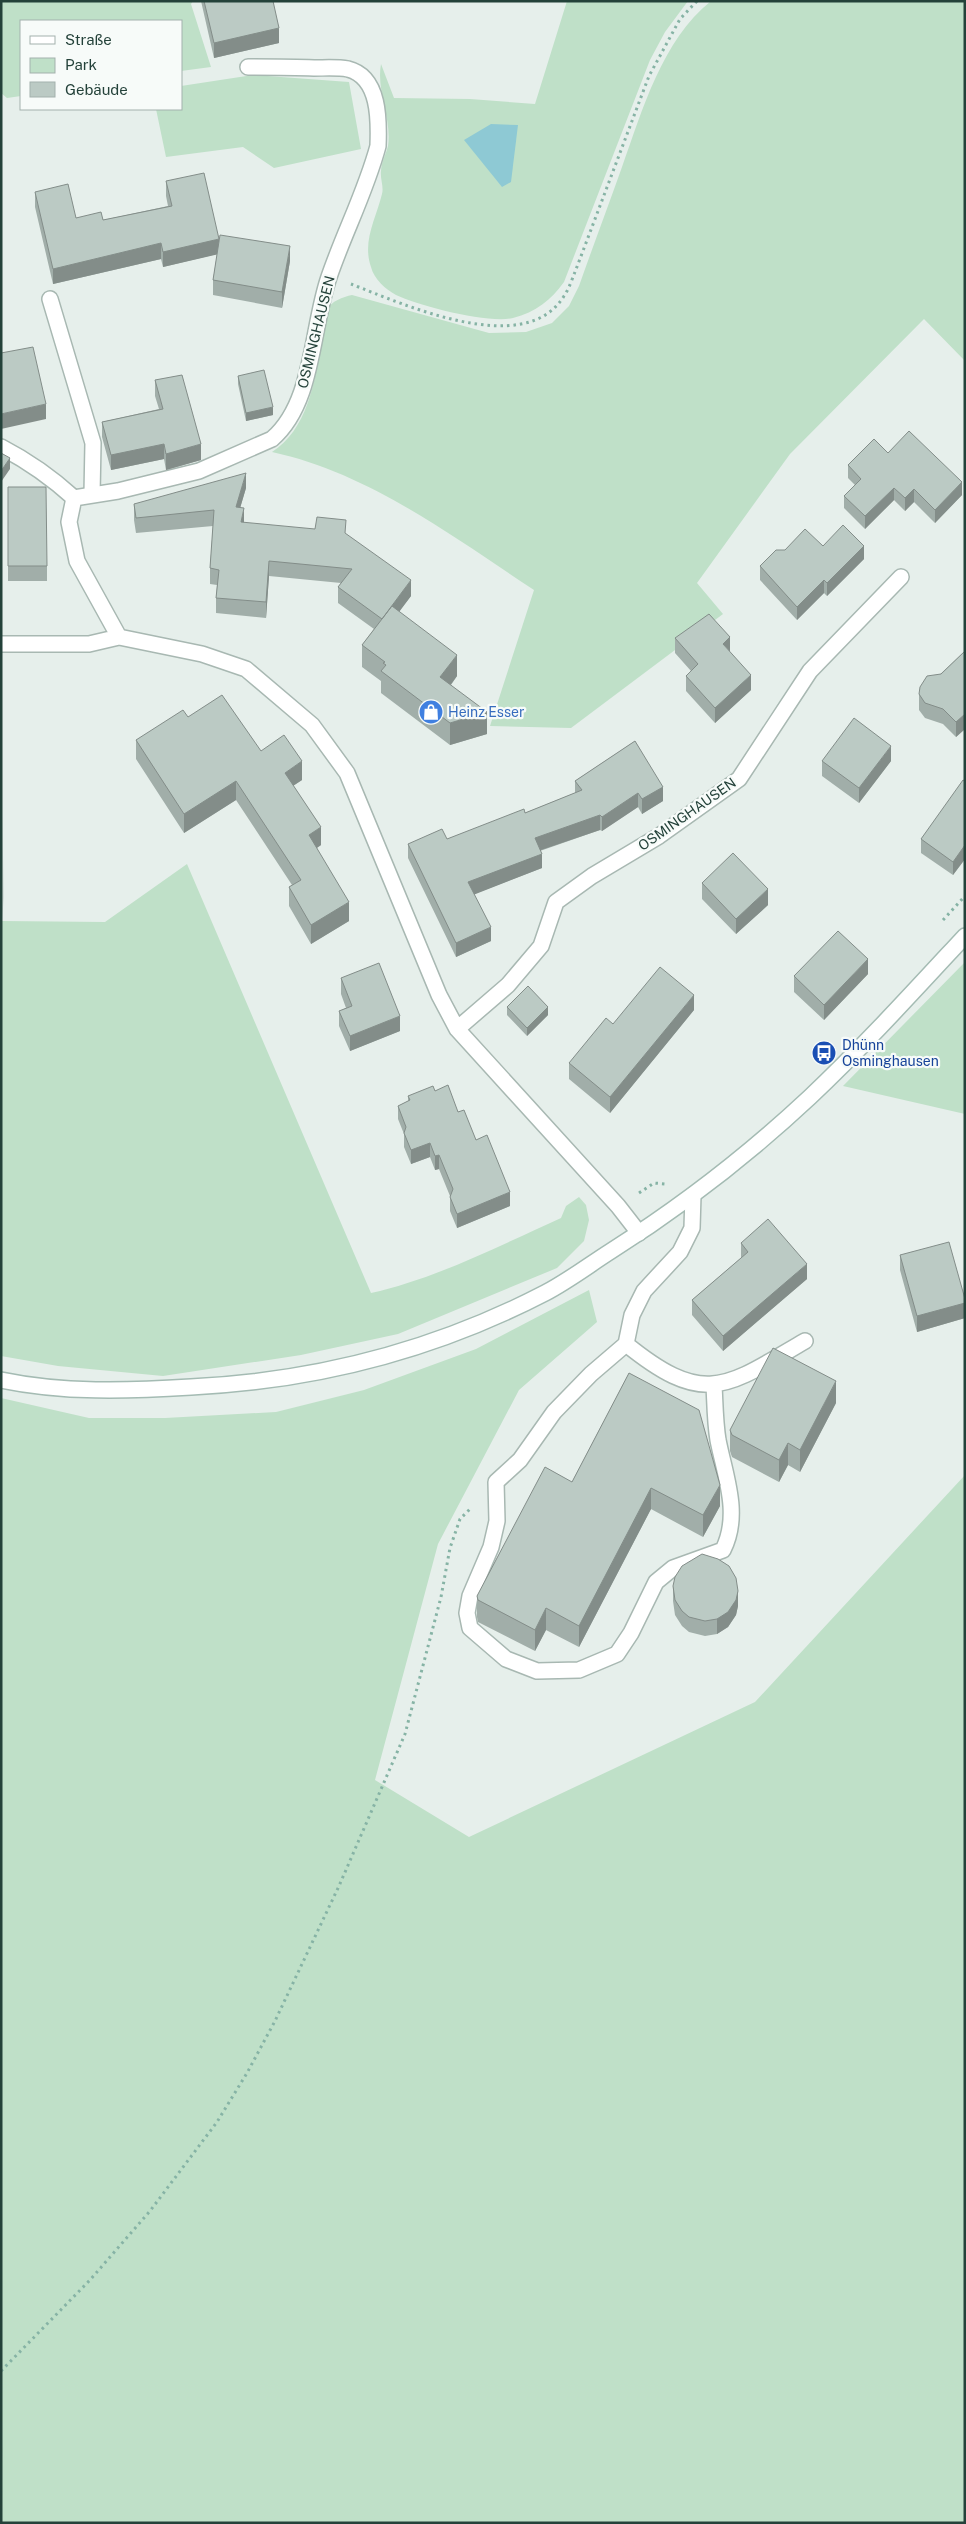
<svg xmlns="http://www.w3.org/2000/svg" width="966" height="2524" font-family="'Public Sans',sans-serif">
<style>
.built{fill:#d4dfda}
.green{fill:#bfe0c8}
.water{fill:#8ec9d4}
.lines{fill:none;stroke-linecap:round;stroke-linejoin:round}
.lane-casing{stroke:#a8b8b2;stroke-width:18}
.street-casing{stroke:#a8b8b2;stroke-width:18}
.secondary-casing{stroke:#a4bbb3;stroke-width:18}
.path{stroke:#86b3a5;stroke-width:3;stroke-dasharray:2.5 4;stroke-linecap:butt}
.lane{stroke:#fff;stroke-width:15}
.street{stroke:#fff;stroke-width:15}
.secondary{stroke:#fff;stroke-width:15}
.wall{fill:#a1aea9}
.shaded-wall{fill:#838d89}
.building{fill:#bbcac4;stroke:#838d89}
.labels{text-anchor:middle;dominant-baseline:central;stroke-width:4.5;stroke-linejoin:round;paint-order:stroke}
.street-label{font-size:14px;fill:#24423a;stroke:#f7fbf9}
.shop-label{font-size:14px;fill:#366cbe;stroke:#f7fbf9;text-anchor:start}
.transit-label{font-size:14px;fill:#164399;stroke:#f7fbf9;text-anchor:start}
</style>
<rect width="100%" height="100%" fill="#e6efeb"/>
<path class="built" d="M 1,772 L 4,897 L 1,930 Z"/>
<path class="green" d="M 1,1 L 193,1 L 191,4 L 211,67 L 181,71 L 181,21 L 21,21 L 21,96 L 7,98 L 1,93 Z
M 567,1 L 688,1 L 665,32 L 650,60 L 564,282 C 551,300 536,312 513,318 C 489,324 419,306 396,295 C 385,289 374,279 371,267 C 362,241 376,219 382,194 C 384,187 380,179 381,171 C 381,163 386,154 388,146 C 392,118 376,91 381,64 L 394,98 L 470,99 L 535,104 Z
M 711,1 L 965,1 L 965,361 L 924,319 L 790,454 L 697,583 L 723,614 L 571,728 L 490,726 L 534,590 C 452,536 369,473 272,452 C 307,430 315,382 321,344 C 322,334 322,319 327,310 C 331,301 343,297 352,295 L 489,333 L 526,332 L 552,323 L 569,306 L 579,286 C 593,246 608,207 622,167 C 642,111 662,40 711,1 Z
M 253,75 L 349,82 L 361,149 L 274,168 L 243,147 L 166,157 L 156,109 L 181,109 L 181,86 Z
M 187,864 L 371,1293 C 435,1279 501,1245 561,1218 L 566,1206 L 579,1197 L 586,1205 L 589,1220 L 584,1241 L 557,1268 L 398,1334 L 301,1355 L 163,1376 L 58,1366 L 1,1356 L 2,921 L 105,922 Z
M 965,962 L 965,1114 L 843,1086 Z
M 589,1290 L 597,1322 L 519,1390 L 438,1544 L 375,1780 L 469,1837 L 755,1702 L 965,1475 L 965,2523 L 1,2523 L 1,1398 L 89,1418 L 165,1418 L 276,1412 L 364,1390 L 476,1349 Z"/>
<path class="water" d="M 491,124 L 518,125 L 511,182 L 502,187 L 464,140 Z"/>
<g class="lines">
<defs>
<path id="lane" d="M 50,299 L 93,443 L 92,494
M 1,447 C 28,461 52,478 74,498
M 693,1195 L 692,1228 L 680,1252 L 644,1291 L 632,1315 L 626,1344 L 591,1374 L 554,1412 L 520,1460 L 496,1482 L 497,1521 L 491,1547 L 470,1596 L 467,1613 L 470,1628 L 506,1659 L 537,1671 L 579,1670 L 617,1654 L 631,1633 L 656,1582 L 673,1568 L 723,1550 C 741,1514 725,1476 718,1440 C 715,1422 715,1403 714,1385
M 626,1344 C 705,1408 726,1387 805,1341"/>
<path id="street" d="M 119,637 L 77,561 L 69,522 L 74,498 L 118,491 L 199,471 L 272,439 C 314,403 311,329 329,277 C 344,233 366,191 378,146 C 379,121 380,77 348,69 C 337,67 325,68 314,68 C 292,67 270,67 248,67
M 1,644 L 89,644 L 119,637 L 202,654 L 246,669 L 312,725 L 347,773 L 439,995 L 457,1029 L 618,1206 L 639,1233
M 457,1029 L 508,985 L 541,946 L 556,902 L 592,876 L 659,836 L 739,779 L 810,671 L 901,577"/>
<path id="secondary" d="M 1,1380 C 63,1393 128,1391 191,1387 C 314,1381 435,1350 545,1293 C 568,1281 589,1265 611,1251 C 682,1206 748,1155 810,1097 C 864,1046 914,991 965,936"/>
</defs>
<use href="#lane" class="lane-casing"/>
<use href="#street" class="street-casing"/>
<use href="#secondary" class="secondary-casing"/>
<path class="path" d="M 351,284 C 403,304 525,360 564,296 C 569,289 572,279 575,272 L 649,76 L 680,19 L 697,1
M 943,920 L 965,896
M 639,1193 L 654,1183 L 665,1184
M 1,2371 L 90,2280 L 150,2211 L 217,2122 L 247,2073 L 275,2021 L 339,1886 L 405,1734 L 441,1597 L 450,1548 L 460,1519 L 471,1508"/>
<use href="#lane" class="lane"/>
<use href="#street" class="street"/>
<use href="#secondary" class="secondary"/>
</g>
<path class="wall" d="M 201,1 L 273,1 L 279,43 L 214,58 Z
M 166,181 L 219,245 L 290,261 L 282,308 L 213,295 L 213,280 L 217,254 L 163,267 L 161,259 L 53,284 L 35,207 L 35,192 L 76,218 L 103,220 L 168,206 L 166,196 Z
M 238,376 L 273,415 L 246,421 L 238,384 Z
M 155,380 L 201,460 L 166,470 L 164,459 L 111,470 L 102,437 L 102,422 L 159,409 L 155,396 Z
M 888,453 L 962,495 L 935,523 L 914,502 L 905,511 L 894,500 L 865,529 L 844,508 L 844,496 L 855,485 L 848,478 L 848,465 Z
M 8,487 L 47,566 L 47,581 L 8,581 Z
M 246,488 L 240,508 L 244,523 L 346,534 L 411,596 L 399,611 L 457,676 L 451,685 L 487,734 L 450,745 L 381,693 L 381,681 L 362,667 L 362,645 L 374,629 L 338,603 L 338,587 L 341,583 L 269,576 L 266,618 L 216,613 L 216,598 L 217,585 L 210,584 L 210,568 L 213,526 L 136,533 L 134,520 L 134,504 Z
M 823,546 L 864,559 L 827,596 L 824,593 L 797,620 L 760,580 L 760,566 L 785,550 Z
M 675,638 L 730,652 L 751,690 L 715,723 L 686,691 L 686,676 L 691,671 L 675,653 Z
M 965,651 L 965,729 L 956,737 L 943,724 L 925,718 L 919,710 L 919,694 Z
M 188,717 L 261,751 L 302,780 L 293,786 L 321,845 L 317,848 L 349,921 L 311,944 L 289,906 L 289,887 L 292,885 L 236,800 L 184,833 L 136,759 L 136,740 Z
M 635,741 L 663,801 L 642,814 L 638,807 L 602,831 L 600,830 L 540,851 L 542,868 L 474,894 L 491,941 L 456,957 L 408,858 L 408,844 L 447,839 L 525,813 L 575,793 L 575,781 Z
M 822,761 L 891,761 L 859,803 L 822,776 Z
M 965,781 L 965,859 L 953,875 L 921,853 L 921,839 Z
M 702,883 L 768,905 L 736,934 L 702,899 Z
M 868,974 L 824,1020 L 794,992 L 794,976 Z
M 341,978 L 400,1031 L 350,1051 L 339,1026 L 339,1011 L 346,1008 L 341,994 Z
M 507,1007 L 548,1015 L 527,1036 L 507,1015 Z
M 694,1010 L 610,1113 L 569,1079 L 569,1063 L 613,1024 Z
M 435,1091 L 458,1112 L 476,1140 L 510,1206 L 457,1228 L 450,1211 L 450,1196 L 439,1169 L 435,1170 L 430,1157 L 411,1164 L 404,1147 L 404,1134 L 398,1119 L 398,1106 L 408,1101 L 408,1096 Z
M 741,1243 L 807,1279 L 723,1351 L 692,1315 L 692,1300 L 741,1258 Z
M 900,1255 L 965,1299 L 965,1318 L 917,1332 L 900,1270 Z
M 629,1373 L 720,1506 L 703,1537 L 651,1509 L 579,1647 L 546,1630 L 535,1651 L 478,1622 L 477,1617 L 477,1596 L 572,1482 Z
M 836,1403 L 800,1472 L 788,1465 L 779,1482 L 732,1457 L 730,1451 L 730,1430 Z
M 673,1586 L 738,1606 L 736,1615 L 728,1627 L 717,1634 L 705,1636 L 689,1632 L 682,1626 L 675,1615 L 673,1601 Z"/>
<path class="shaded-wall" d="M 279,28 L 279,43 L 214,58 L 214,43 Z
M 219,239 L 219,254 L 163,267 L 163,252 Z
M 161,243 L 161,259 L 53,284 L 53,269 Z
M 290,246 L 290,261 L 282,308 L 282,292 Z
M 46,404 L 46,419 L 1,429 L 1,414 Z
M 273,407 L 273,415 L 246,421 L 246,413 Z
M 164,444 L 164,459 L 111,470 L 111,455 Z
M 201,444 L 201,460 L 166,470 L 166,454 Z
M 10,458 L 10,469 L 1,482 L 1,471 Z
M 246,473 L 246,488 L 236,522 L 236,507 Z
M 962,482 L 962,495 L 935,523 L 935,510 Z
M 894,488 L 894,500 L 865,529 L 865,516 Z
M 914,489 L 914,502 L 905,511 L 905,498 Z
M 244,508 L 244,524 L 241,522 Z
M 864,546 L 864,559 L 827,596 L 827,583 Z
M 269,561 L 269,576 L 266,618 L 266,602 Z
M 411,580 L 411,596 L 382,635 L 382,619 Z
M 824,580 L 824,593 L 797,620 L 797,607 Z
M 730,637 L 730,652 L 723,644 Z
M 457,655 L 457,676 L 440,699 L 440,677 Z
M 751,675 L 751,690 L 715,723 L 715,708 Z
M 487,712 L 487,734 L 450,745 L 450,723 Z
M 965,714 L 965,729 L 956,737 L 956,722 Z
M 891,746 L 891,761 L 859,803 L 859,788 Z
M 302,761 L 302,780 L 285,791 L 285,773 Z
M 236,781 L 236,800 L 184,833 L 184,814 Z
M 663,787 L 663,801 L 642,814 L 642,799 Z
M 638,793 L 638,807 L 602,831 L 602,817 Z
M 600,815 L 600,830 L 535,852 L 535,838 Z
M 321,827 L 321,845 L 309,853 L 309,835 Z
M 965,845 L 965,859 L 953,875 L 953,862 Z
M 542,854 L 542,868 L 468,897 L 468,882 Z
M 768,889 L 768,905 L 736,934 L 736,919 Z
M 349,902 L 349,921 L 311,944 L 311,925 Z
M 491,927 L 491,941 L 456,957 L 456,943 Z
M 868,959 L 868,974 L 824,1020 L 824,1005 Z
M 694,995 L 694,1010 L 610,1113 L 610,1097 Z
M 548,1007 L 548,1015 L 527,1036 L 527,1028 Z
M 400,1016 L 400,1031 L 350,1051 L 350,1036 Z
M 430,1143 L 430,1157 L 411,1164 L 411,1150 Z
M 439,1155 L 439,1169 L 435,1170 L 435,1156 Z
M 510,1192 L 510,1206 L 457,1228 L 457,1214 Z
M 807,1264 L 807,1279 L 723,1351 L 723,1336 Z
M 965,1303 L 965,1318 L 917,1332 L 917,1316 Z
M 836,1381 L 836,1403 L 800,1472 L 800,1450 Z
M 788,1443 L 788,1465 L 779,1482 L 779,1460 Z
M 720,1485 L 720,1506 L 703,1537 L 703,1515 Z
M 651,1488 L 651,1509 L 579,1647 L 579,1626 Z
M 738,1591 L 738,1606 L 736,1615 L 728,1627 L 717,1634 L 717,1619 Z
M 546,1608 L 546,1630 L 535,1651 L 535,1630 Z"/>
<path class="building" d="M 204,1 L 273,1 L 279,28 L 214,43 Z
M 204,173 L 219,239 L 163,252 L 161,243 L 53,269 L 35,192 L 68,184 L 76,218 L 101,212 L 103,220 L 172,206 L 166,181 Z
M 220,235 L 290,246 L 282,292 L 213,280 Z
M 33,347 L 46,404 L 1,414 L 1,353 Z
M 264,370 L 273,407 L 246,413 L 238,376 Z
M 182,375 L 201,444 L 166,454 L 164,444 L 111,455 L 102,422 L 163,409 L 155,380 Z
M 909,431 L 962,482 L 935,510 L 914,489 L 905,498 L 894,488 L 865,516 L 844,496 L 861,479 L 848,465 L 874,439 L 888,453 Z
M 1,453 L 10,458 L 1,471 Z
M 246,473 L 236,507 L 244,508 L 241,522 L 315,529 L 317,517 L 346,520 L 345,533 L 411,580 L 382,619 L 338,587 L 352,569 L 269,561 L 266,602 L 216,598 L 219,570 L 210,568 L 214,510 L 136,518 L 134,504 Z
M 8,487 L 46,487 L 47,566 L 8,566 Z
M 843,525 L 864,546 L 827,583 L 824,580 L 797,607 L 760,566 L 776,550 L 785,550 L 805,529 L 823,546 Z
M 392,606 L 457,655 L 440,677 L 487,712 L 450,723 L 381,671 L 386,665 L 383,663 L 385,662 L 362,645 Z
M 709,614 L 730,637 L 723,644 L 751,675 L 715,708 L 686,676 L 698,664 L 675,638 Z
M 965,651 L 965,714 L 956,722 L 943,709 L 925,703 L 919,694 L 920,687 L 927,676 L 941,674 Z
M 222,695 L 261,751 L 284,735 L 302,761 L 285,773 L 321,827 L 309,835 L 349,902 L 311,925 L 289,887 L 301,880 L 236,781 L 184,814 L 136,740 L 183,710 L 188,717 Z
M 854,718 L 891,746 L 859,788 L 822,761 Z
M 635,741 L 663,787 L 642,799 L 638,793 L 602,817 L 600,815 L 535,838 L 542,854 L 468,882 L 491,927 L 456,943 L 408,844 L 442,829 L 447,839 L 524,809 L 525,813 L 582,790 L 575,781 Z
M 963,780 L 965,781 L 965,845 L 953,862 L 921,839 Z
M 733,853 L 768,889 L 736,919 L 702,883 Z
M 838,931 L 868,959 L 824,1005 L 794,976 Z
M 379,963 L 400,1016 L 350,1036 L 339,1011 L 352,1006 L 341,978 Z
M 660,967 L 694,995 L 610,1097 L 569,1063 L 606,1018 L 613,1024 Z
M 528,986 L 548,1007 L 527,1028 L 507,1007 Z
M 448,1085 L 458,1112 L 464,1110 L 476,1140 L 487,1135 L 510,1192 L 457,1214 L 450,1197 L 453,1189 L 439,1155 L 435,1156 L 430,1143 L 411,1150 L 404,1133 L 406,1127 L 398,1106 L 410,1100 L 408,1096 L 433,1086 L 435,1091 Z
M 768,1219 L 807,1264 L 723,1336 L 692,1300 L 748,1252 L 741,1243 Z
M 949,1242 L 965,1299 L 965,1303 L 917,1316 L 900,1255 Z
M 773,1348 L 836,1381 L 800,1450 L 788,1443 L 779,1460 L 732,1435 L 730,1430 Z
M 629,1373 L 699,1410 L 720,1485 L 703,1515 L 651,1488 L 579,1626 L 546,1608 L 535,1630 L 478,1600 L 477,1596 L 545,1467 L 572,1482 Z
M 702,1554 L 718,1559 L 729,1566 L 736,1578 L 738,1591 L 736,1600 L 728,1612 L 717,1619 L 705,1621 L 689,1617 L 682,1611 L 675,1600 L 673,1586 L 675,1577 L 682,1566 Z"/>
<defs>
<symbol id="shop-disc" viewBox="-11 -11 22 22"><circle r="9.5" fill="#3f7fe0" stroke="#f7fbf9"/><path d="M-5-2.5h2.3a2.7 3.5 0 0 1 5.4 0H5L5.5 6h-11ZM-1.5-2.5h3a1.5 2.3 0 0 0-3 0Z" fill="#fff"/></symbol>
<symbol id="bus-disc" viewBox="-11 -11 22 22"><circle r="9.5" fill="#1a4fb4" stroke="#f7fbf9"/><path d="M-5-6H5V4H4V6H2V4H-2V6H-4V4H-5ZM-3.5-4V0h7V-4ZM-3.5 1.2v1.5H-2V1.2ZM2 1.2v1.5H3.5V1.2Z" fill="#fff"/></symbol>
</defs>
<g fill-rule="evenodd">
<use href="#shop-disc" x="417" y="698" width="28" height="28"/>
<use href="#bus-disc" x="810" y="1039" width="28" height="28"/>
</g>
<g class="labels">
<g class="street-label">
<text transform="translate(316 332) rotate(-76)">OSMINGHAUSEN</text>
<text transform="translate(687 814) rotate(-35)">OSMINGHAUSEN</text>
</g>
<g class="shop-label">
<text x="448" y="712">Heinz Esser</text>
</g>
<g class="transit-label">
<text x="842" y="1045">Dhünn<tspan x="842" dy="16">Osminghausen</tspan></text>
</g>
</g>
<rect width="966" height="2524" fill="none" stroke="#24423a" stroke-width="5"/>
<rect x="20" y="20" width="162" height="90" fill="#f7fbf9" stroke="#a3b1ad"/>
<rect x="30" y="36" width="25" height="8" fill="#ffffff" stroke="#a3b1ad"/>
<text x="65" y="45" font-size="15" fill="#24423a">Straße</text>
<rect x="30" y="58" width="25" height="15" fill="#bfe0c8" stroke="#a3b1ad"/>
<text x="65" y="70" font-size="15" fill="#24423a">Park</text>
<rect x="30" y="82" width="25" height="15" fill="#bbcac4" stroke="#a3b1ad"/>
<text x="65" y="95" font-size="15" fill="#24423a">Gebäude</text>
</svg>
